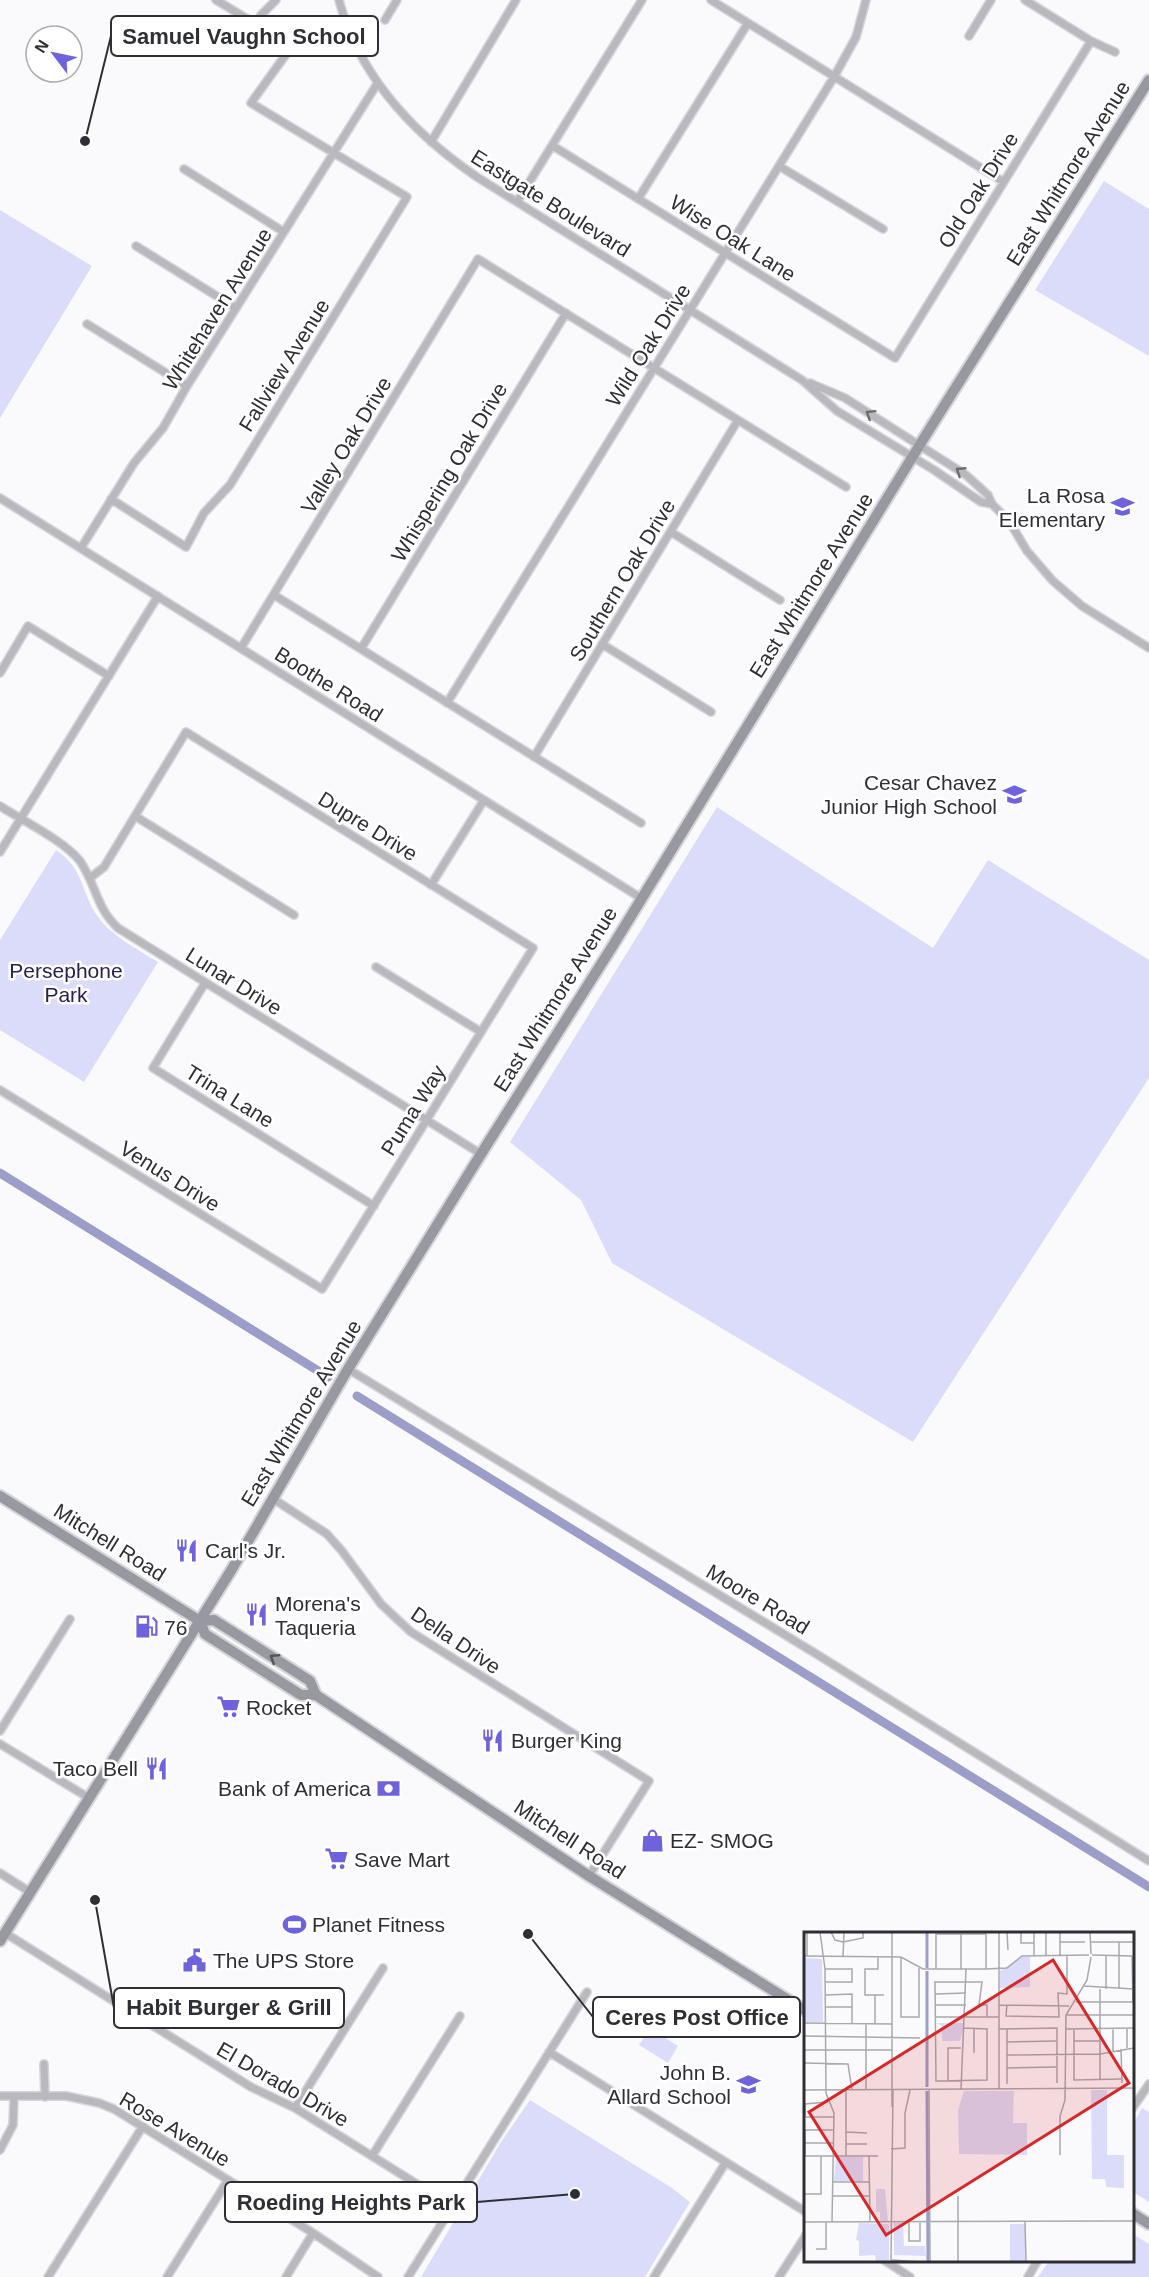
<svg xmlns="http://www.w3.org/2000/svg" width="1149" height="2277" font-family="Arial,sans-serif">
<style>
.green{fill:#dbdcfa}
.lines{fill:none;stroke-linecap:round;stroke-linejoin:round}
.canal{stroke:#9c9dc8;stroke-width:9}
.street-casing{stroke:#d5d5d9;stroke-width:10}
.secondary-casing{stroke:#d5d5d9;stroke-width:14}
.street{stroke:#b8b8be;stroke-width:7}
.secondary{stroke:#9798a0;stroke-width:10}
.oneway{stroke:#6c6d72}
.oneway2{stroke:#53545a}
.labels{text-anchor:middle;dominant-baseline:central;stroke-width:5;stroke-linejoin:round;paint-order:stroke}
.street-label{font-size:21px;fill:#2e2f34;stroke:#fff}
.poi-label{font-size:21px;fill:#2e2f34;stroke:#fff;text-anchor:start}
.park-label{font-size:21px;fill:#262055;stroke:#fff}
.inset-river{fill:none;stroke:#9c9dc8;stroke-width:3}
.inset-road{fill:none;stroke:#a8a9ad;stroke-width:1.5}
.view{fill:#d62828;fill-opacity:0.15;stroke:#d62828;stroke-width:3}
.inset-edge{fill:none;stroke:#2e2f34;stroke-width:3}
.leader{fill:none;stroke:#2e2f34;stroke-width:2}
.callout-dot{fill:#2e2f34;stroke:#fff;stroke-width:2}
.callout{fill:#fff;stroke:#2e2f34;stroke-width:2}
.callout-label{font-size:22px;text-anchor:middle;font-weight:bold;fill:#2e2f34}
</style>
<rect width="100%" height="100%" fill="#fafafd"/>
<path class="green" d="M 1104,181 L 1149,209 L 1149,356 L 1035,290 Z
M 0,210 L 92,266 L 0,418 Z
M 717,807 L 933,948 L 988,860 L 1149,960 L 1149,1078 L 913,1442 L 612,1263 L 581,1200 L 510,1142 Z
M 56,850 C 84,868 81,893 98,917 C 113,937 137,949 158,962 L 84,1082 L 0,1030 L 0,940 Z
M 650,2028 L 678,2046 L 668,2063 L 639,2045 Z
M 530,2100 L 672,2188 L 690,2202 L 645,2277 L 421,2277 L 501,2142 Z
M 1142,2108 L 1149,2112 L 1149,2202 L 1133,2192 L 1133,2124 Z
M 1133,2234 L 1149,2244 L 1149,2277 L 1038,2277 L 1049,2261 L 1132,2260 Z"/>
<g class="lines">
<path class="canal" d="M 0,1173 L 328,1377
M 357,1396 L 1149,1887"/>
<defs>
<path id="street" d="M 339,0 C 359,76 414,134 477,177 L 802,380 L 837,411 L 934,470 L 981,502 L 992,504
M 711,0 L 1002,181
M 1025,0 L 1091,41 L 1115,52
M 385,20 L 397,0
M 257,26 L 261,15 L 276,0
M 969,36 L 991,0
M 431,142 L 516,0
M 553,146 L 895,358 L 1091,41
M 779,166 L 883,229
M 184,169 L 284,232
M 638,199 L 748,23
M 517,202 L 642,0
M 136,246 L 236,308
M 87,324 L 187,386
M 810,383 L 845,398 L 966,475 L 988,495 L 992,504 L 1009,521 L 1027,551 L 1053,581 L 1082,606 L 1149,648
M 0,498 L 641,898
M 111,499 L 186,547 L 204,513 L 230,485 L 407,197 L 251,103 L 292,46 L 216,0
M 671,532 L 780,600
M 81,548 L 134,463 L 163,428 L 187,386 L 377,84
M 274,595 L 641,823
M 602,644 L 711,712
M 241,648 L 478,259 L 846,487
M 361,649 L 566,313
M 0,673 L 28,626 L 109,676
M 447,703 L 834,77 L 856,37 L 866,0
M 534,757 L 738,420
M 0,806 C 22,820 64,841 80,861 C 96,884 96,908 118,928 L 481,1154
M 135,816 L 294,915
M 0,852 L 158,596
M 431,885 L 484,800
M 376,967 L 481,1032
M 205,983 L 153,1068 L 374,1206
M 0,1090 L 322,1289 L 533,948 L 186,732 L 104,867 L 90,878
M 348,1369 L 818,1655 L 1149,1861
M 272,1498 L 327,1534 L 342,1551 L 381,1604 L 411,1632 L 649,1781 L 589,1876
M 0,1731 L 70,1619
M 0,1744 L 89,1798
M 0,1873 L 30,1892
M 5,1933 L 251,2087 L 295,2108 L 452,2206
M 549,2052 L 806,2212
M 44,2064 L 45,2097
M 0,2096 L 66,2096 L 99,2103 L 114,2109 L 313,2233 L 378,2277
M 295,2108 L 383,1968
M 1132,2109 L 1149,2084
M 0,2150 L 13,2125 L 14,2097
M 372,2156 L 460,2016
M 884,2260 L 910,2277
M 48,2277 L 143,2126
M 167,2277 L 228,2180
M 286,2277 L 313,2233
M 408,2277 L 587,1992
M 654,2277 L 726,2162
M 779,2277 L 806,2235
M 1028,2277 L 1038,2260"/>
<path id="secondary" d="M 0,1496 L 200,1621
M 316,1695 L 301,1695 L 205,1634 L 200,1621 L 214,1620 L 310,1681 L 316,1695 L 589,1876 L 806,2011
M 0,1941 L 232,1569 L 348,1369 L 481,1154 L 612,947 L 924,438 L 1149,80
M 1132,2213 L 1149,2224"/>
</defs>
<use href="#street" class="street-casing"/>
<use href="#secondary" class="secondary-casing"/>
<use href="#street" class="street"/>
<use href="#secondary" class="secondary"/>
</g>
<defs><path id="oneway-chevron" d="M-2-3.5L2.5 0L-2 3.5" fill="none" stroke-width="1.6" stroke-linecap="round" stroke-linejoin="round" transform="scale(1.5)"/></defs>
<g class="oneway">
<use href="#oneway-chevron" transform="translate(870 414) rotate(-148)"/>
<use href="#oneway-chevron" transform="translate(960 471) rotate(-147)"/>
</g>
<use class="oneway2" href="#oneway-chevron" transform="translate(274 1658) rotate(-148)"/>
<defs>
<symbol id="school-bare" viewBox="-9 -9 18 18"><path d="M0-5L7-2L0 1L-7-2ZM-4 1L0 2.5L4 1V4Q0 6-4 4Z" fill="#6f63dd" stroke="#fff" stroke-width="2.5" paint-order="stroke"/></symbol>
<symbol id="restaurant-bare" viewBox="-9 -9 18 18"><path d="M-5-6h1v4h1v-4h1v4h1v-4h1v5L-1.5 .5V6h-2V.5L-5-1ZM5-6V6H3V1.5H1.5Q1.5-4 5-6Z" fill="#6f63dd" stroke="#fff" stroke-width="2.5" paint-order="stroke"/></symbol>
<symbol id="fuel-bare" viewBox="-9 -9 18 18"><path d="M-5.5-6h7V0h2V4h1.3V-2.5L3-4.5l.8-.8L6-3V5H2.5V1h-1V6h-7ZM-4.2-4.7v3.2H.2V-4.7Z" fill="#6f63dd" stroke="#fff" stroke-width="2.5" paint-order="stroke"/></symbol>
<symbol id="supermarket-bare" viewBox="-9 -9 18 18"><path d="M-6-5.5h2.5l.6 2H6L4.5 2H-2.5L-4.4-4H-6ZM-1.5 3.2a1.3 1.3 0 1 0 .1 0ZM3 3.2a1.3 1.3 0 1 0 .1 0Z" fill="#6f63dd" stroke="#fff" stroke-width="2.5" paint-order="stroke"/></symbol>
<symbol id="bank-bare" viewBox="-9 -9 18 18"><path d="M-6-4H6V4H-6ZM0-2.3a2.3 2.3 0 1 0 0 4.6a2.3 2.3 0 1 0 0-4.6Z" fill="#6f63dd" stroke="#fff" stroke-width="2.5" paint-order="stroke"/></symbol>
<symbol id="shop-bare" viewBox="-9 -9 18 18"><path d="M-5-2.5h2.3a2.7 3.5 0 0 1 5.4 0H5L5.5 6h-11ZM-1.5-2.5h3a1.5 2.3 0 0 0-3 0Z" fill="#6f63dd" stroke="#fff" stroke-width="2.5" paint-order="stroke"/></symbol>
<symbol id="stadium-bare" viewBox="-9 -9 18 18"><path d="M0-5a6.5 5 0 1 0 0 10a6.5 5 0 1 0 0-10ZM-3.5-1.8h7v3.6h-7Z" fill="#6f63dd" stroke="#fff" stroke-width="2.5" paint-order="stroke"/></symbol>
<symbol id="civic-bare" viewBox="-9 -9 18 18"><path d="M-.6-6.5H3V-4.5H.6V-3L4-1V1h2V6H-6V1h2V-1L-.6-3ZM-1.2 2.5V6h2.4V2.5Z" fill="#6f63dd" stroke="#fff" stroke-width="2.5" paint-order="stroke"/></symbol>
</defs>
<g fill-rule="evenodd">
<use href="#school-bare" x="1106" y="490" width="33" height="33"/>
<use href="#school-bare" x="998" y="778" width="33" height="33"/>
<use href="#restaurant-bare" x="170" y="1534" width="33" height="33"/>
<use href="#restaurant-bare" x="240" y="1598" width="33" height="33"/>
<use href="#fuel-bare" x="130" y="1610" width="33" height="33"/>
<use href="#supermarket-bare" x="212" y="1690" width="33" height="33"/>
<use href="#restaurant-bare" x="476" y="1724" width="33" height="33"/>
<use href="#restaurant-bare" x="140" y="1752" width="33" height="33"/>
<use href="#bank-bare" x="372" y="1772" width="33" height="33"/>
<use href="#shop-bare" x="636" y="1824" width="33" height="33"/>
<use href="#supermarket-bare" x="320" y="1842" width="33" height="33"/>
<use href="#stadium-bare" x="278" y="1908" width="33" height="33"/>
<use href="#civic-bare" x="178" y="1944" width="33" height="33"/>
<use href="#school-bare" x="732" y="2068" width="33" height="33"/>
</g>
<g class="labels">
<g class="street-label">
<text transform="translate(1068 173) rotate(-58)">East Whitmore Avenue</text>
<text transform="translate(978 190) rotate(-58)">Old Oak Drive</text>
<text transform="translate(551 203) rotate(32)">Eastgate Boulevard</text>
<text transform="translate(733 238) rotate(32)">Wise Oak Lane</text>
<text transform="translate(217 309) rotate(-58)">Whitehaven Avenue</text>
<text transform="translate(648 345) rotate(-58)">Wild Oak Drive</text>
<text transform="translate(284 365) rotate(-58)">Fallview Avenue</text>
<text transform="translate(346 445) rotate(-59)">Valley Oak Drive</text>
<text transform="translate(449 472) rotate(-59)">Whispering Oak Drive</text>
<text transform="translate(622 580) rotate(-59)">Southern Oak Drive</text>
<text transform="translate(811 585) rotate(-58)">East Whitmore Avenue</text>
<text transform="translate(329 684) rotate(32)">Boothe Road</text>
<text transform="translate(368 826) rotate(32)">Dupre Drive</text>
<text transform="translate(234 981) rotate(32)">Lunar Drive</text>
<text transform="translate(555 999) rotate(-58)">East Whitmore Avenue</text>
<text transform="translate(230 1096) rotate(32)">Trina Lane</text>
<text transform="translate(413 1110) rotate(-58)">Puma Way</text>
<text transform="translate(170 1176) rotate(32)">Venus Drive</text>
<text transform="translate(301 1413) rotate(-59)">East Whitmore Avenue</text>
<text transform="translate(110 1542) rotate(32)">Mitchell Road</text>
<text transform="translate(758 1599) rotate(31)">Moore Road</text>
<text transform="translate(456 1640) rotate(34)">Della Drive</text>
<text transform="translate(570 1839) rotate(33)">Mitchell Road</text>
<text transform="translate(283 2084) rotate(30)">El Dorado Drive</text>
<text transform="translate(175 2129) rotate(31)">Rose Avenue</text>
</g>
<g class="poi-label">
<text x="1105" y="495" text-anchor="end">La Rosa<tspan x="1105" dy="24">Elementary</tspan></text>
<text x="997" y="782" text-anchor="end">Cesar Chavez<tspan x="997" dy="24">Junior High School</tspan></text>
<text x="205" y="1550">Carl's Jr.</text>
<text x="275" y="1603">Morena's<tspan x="275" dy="24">Taqueria</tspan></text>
<text x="164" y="1627">76</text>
<text x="246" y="1707">Rocket</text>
<text x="511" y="1740">Burger King</text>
<text x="138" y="1768" text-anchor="end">Taco Bell</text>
<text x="371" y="1788" text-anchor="end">Bank of America</text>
<text x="670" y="1840">EZ- SMOG</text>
<text x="354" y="1859">Save Mart</text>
<text x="312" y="1924">Planet Fitness</text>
<text x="213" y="1960">The UPS Store</text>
<text x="731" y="2072" text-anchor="end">John B.<tspan x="731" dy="24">Allard School</tspan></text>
</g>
<g class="park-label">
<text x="66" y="970">Persephone<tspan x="66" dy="24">Park</tspan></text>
</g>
</g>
<g transform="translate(804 1932)">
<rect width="330" height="330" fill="#fafafd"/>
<path d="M 217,25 L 226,25 L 226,55 L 196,56 L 196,39 ZM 0,26 L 18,27 L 19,90 L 0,90 ZM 132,91 L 161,91 L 156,109 L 138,109 L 138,94 ZM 287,158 L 303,158 L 303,223 L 320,223 L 320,256 L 302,255 L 301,247 L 288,247 ZM 160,159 L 210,159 L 209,191 L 223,191 L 223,223 L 155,222 L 154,178 ZM 32,225 L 59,225 L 59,249 L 30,249 ZM 72,257 L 81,257 L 84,289 L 76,289 L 76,280 L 72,280 ZM 55,291 L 85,292 L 85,330 L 72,330 L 71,323 L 55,324 L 55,309 L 52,308 ZM 90,291 L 99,291 L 100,314 L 121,314 L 122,324 L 90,323 ZM 206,292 L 222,292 L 221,330 L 206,330 Z" fill="#dbdcfa"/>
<path class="inset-river" d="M 123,0 L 123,36M 123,155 L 123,39M 123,159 L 124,330"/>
<path class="inset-road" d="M 3,0 L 3,24M 16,0 L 21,37 L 22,161 L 30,181 L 28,290M 27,0 L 31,8 L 39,10 L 59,6 L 59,0M 88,0 L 88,158M 195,0 L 195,157M 203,0 L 204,18M 217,0 L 217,11 L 230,11M 230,0 L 230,24M 242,0 L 242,24M 256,0 L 256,24M 286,0 L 287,22M 157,2 L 157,37M 256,10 L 281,10M 286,10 L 330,10M 315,10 L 315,57M 288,23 L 328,24M 0,24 L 97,25 L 119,37 L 182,37 L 203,36 L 218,24 L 285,23M 302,24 L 302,57M 328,24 L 329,70M 39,25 L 40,0M 74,25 L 74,37 L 61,37 L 61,63 L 80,63M 97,25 L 97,85 L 115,85 L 115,36M 21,37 L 48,37 L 48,50 L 21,50M 132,37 L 132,2 L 182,2 L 182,37M 280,54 L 330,57M 296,57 L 296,147M 131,62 L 162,61M 22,63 L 48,62 L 48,91M 71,63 L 71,91M 272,70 L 330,70M 131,73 L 162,73M 195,73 L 265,74M 203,73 L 202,84 L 255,85 L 254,61 L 263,62 L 263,24M 22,75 L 48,75M 263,83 L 330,83M 131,85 L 195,85M 0,91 L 88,92M 62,91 L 62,158M 160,96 L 183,97 L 183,148 L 132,149 L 131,50 L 178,50 L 175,73 L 183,73 L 183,85M 309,96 L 309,120M 170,97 L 170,121M 195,97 L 253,96 L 253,151M 203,97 L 203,152M 262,97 L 330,96M 270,97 L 270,148 L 317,147M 323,97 L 323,116M 0,104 L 116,106M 270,109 L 296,109M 203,110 L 252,109M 317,117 L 318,151M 0,118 L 88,118M 203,123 L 296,122 L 330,116M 0,131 L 44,132 L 48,158M 203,136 L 252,135M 144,149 L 144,116 L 157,116M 125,157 L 126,330M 157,157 L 162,37M 0,158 L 330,156M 42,158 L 42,224M 261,168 L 262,83 L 283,48 L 287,25M 1,185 L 1,172 L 24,170M 2,185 L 30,185M 42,200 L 63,201M 1,211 L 29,211M 42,212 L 63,212M 87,217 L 101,216 L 101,181 L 106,158M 256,223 L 256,184 L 261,168M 0,224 L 74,224M 1,224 L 1,198 L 30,198M 65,224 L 66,290M 29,250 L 65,250M 0,262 L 17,262 L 17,224M 29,264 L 66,264M 154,264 L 154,330M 0,290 L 330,289M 105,290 L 105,309 L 116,309 L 116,290M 221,290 L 222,330M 12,317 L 22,317 L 22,290M 88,328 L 117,330M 87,330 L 89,159 L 88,158 L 88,175"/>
<path class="view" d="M 249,28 L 325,151 L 82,303 L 5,180 Z"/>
<rect width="330" height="330" class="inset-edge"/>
</g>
<path class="leader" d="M85 141L111 36M95 1900L114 2008M528 1934L593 2017M575 2194L477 2202"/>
<g class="callout-dot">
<circle cx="85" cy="141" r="6"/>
<circle cx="95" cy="1900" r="6"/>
<circle cx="528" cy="1934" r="6"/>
<circle cx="575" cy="2194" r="6"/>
</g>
<g class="callout">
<rect x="111" y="16" width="267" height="40" rx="6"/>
<rect x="114" y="1988" width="230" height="40" rx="6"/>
<rect x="593" y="1997" width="207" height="40" rx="6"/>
<rect x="225" y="2182" width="252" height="40" rx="6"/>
</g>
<g class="callout-label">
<text x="244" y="44">Samuel Vaughn School</text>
<text x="229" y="2015">Habit Burger &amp; Grill</text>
<text x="697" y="2025">Ceres Post Office</text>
<text x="351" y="2210">Roeding Heights Park</text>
</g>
<g transform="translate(54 54) rotate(302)"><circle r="28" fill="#ffffff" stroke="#abacae" stroke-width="1.5"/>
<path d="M0-4.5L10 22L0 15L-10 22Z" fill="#6f63dd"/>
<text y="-9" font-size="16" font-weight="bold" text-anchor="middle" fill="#2e2f34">N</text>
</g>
</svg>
